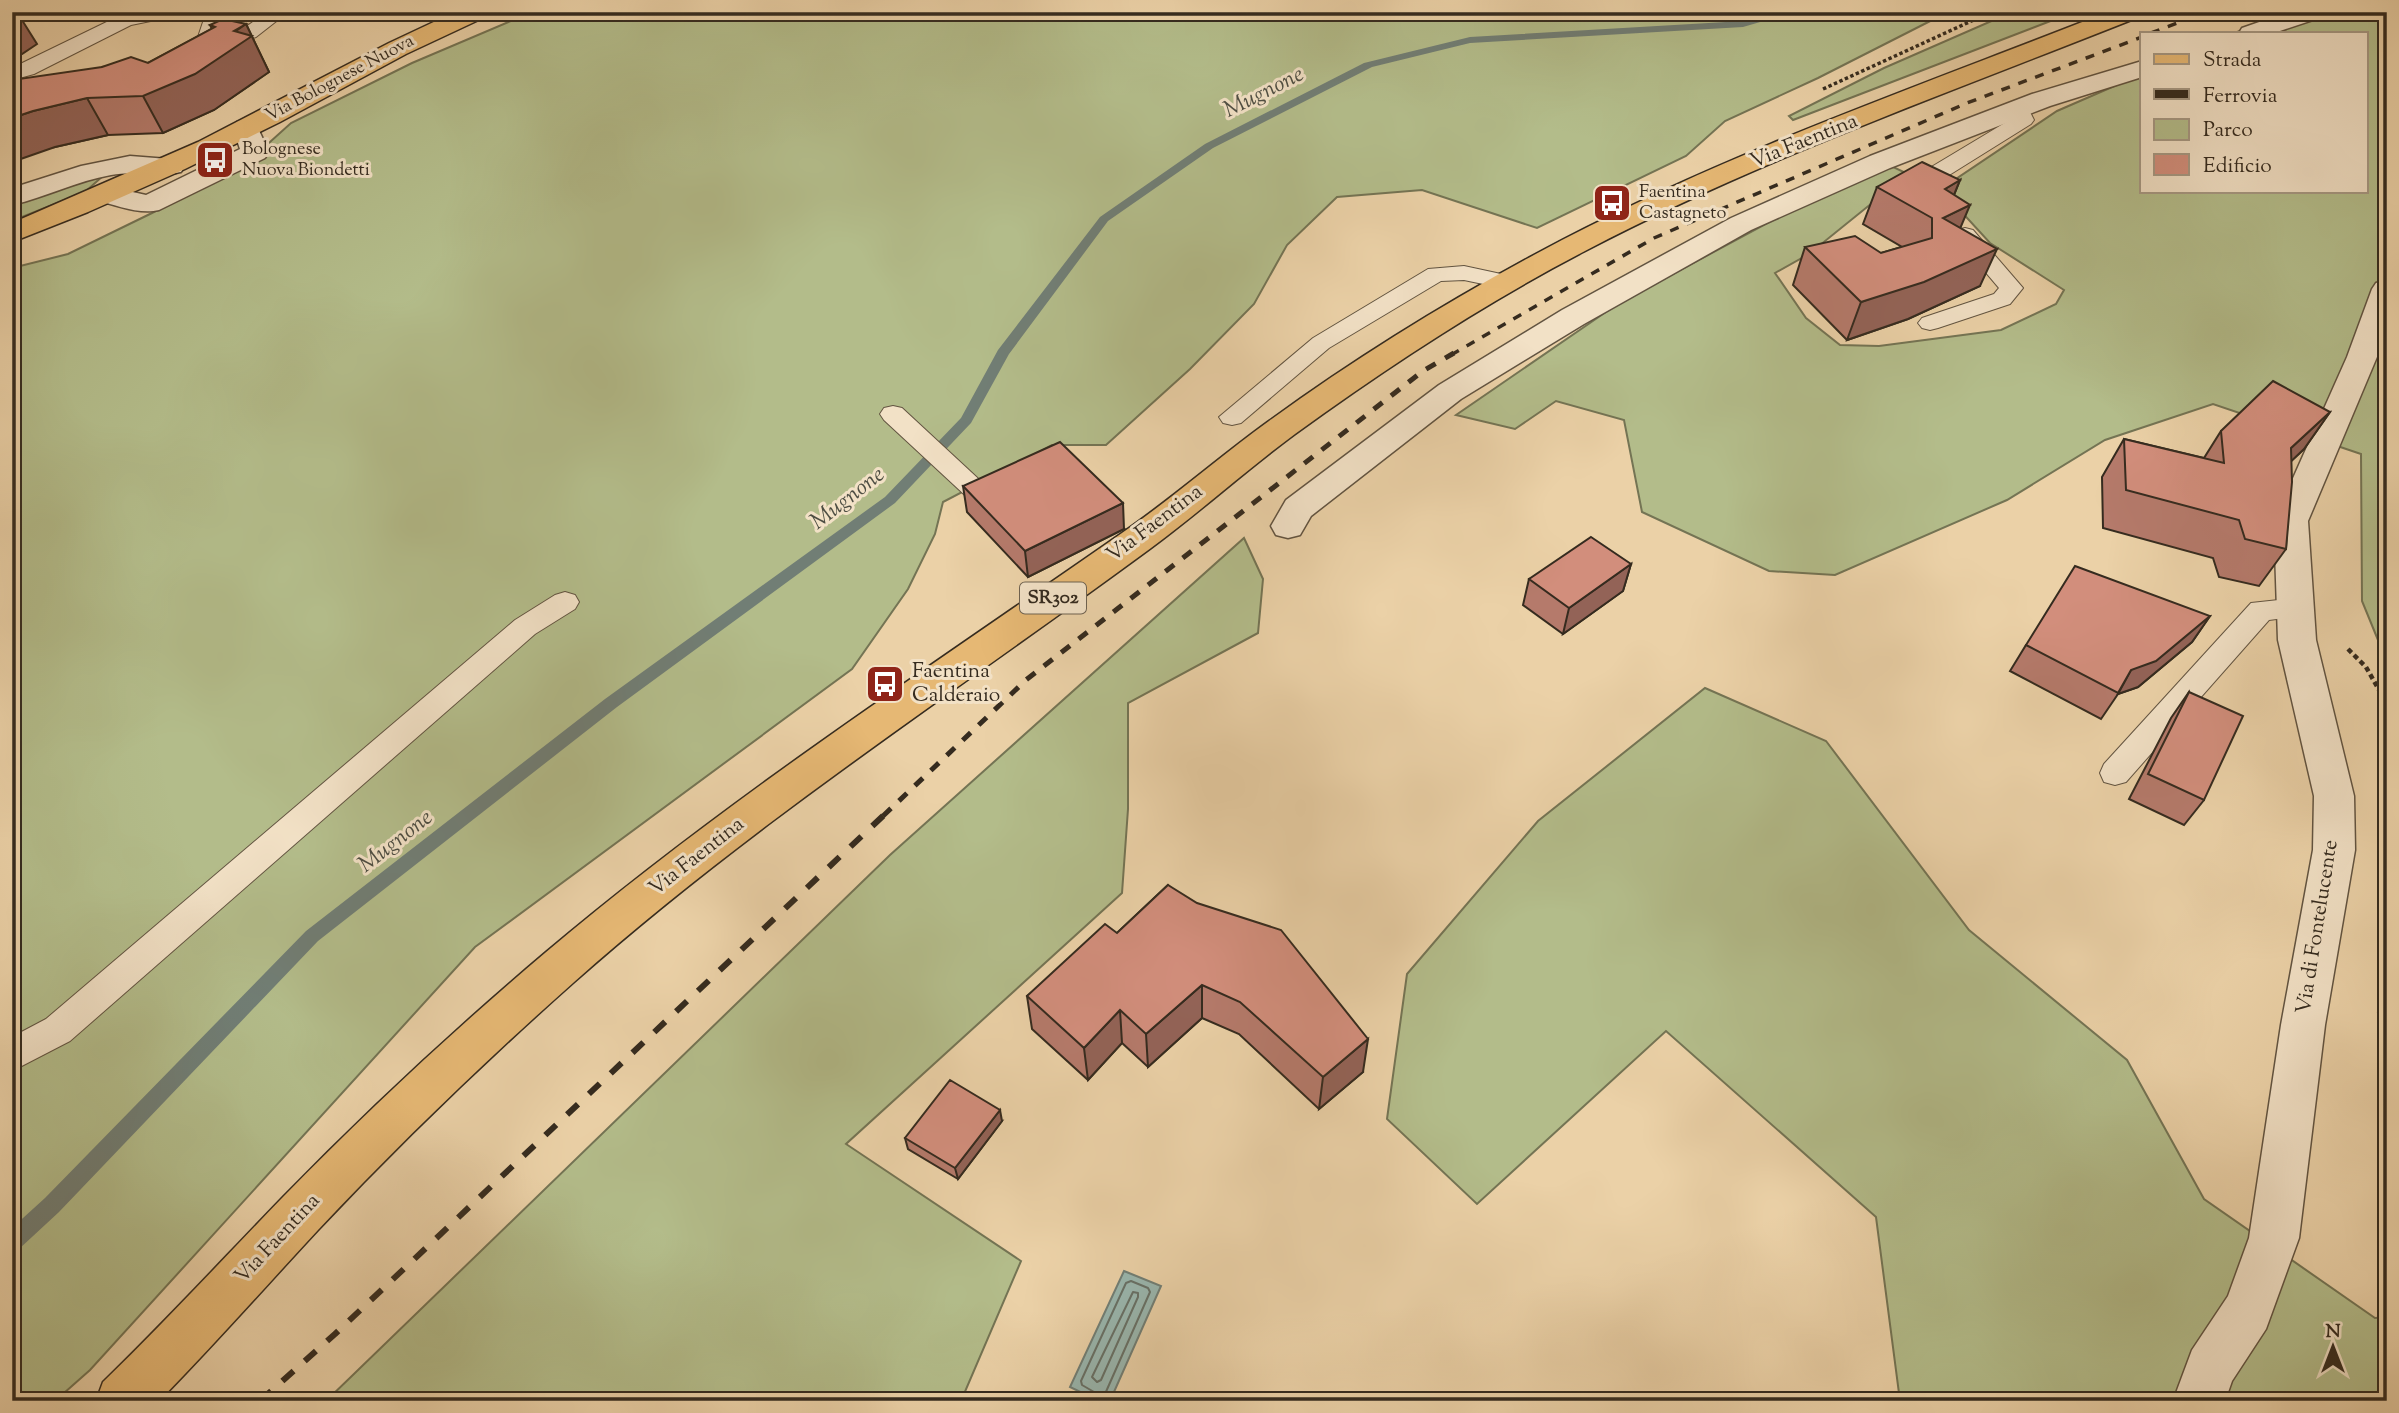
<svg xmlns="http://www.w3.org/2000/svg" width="2399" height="1413" font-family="'Sorts Mill Goudy',serif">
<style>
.green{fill:#b3bc8a;stroke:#747454;stroke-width:2}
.water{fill:#99b6ae;stroke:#717e75;stroke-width:2}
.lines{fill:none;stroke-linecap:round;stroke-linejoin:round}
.shore{stroke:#677066;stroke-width:2}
.stream{fill:#717e75;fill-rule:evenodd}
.lane-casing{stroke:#625441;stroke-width:2}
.street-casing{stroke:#625441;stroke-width:3}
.primary-casing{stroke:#352b1f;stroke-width:3}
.path-far1{stroke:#352b1f;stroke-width:3.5;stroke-dasharray:3.5 2.5;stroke-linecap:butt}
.path{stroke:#352b1f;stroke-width:4.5;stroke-dasharray:5 3.5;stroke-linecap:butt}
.lane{fill:#f2e1c6;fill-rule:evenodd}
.street{fill:#f2e1c6;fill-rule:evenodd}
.primary{fill:#e6b874;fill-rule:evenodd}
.rail-far2{stroke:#352b1f;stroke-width:3.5;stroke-dasharray:9 9;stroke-linecap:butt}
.rail-far1{stroke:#352b1f;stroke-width:5;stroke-dasharray:11 11;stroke-linecap:butt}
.rail{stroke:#352b1f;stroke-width:6;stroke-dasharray:15 15;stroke-linecap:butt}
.wall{fill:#b57a6b;stroke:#352b1f;stroke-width:2}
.shaded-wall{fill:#936357;stroke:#352b1f;stroke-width:2}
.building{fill:#d28e7c;stroke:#352b1f;stroke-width:2}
.labels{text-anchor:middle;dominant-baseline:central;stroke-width:6;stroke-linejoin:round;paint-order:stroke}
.far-street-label{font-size:18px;fill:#352b1f;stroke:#f2e1c6}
.far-poi-label{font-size:18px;fill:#352b1f;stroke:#f2e1c6;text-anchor:start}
.shield{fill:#f2e1c6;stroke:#6e6251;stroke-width:2}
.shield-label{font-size:19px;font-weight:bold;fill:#352b1f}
.street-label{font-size:21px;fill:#352b1f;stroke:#f2e1c6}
.poi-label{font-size:21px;fill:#352b1f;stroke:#f2e1c6;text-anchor:start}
.water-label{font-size:23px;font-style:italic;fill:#4e4e43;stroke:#f2e1c6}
</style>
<rect width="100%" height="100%" fill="#ebd1a7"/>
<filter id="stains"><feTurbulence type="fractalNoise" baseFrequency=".00286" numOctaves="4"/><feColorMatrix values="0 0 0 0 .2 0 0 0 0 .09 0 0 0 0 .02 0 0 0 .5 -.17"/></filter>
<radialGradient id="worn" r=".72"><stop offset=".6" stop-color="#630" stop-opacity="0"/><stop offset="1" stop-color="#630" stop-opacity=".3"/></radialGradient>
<path class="green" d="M 532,12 L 1948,12 L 1818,78 L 1725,121 L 1686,156 L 1537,228 L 1422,190 L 1337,197 L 1287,245 L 1254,304 L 1190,369 L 1106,445 L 1052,445 L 943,502 L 935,534 L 908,589 L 852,669 L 475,947 L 90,1370 L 55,1401 L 12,1401 L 12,268 L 68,254 L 152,213 L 250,160 L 291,123 L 412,63 Z
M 2012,12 L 2074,12 L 1793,120 L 1789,116 L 1884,68 Z
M 2283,12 L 2387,12 L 2387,662 L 2362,601 L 2361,454 L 2213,404 L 2105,440 L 2007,500 L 1835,575 L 1769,571 L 1642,512 L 1624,420 L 1556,401 L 1515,429 L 1456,415 L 1619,303 L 1773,220 L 1887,164 L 1908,174 L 1809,254 L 1775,273 L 1806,318 L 1840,345 L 1879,346 L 2001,330 L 2056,304 L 2064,290 L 1990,243 L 1957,207 L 1950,183 L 2057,111 L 2142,74 L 2142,191 L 2366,191 L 2366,33 L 2235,33 Z
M 104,175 L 85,192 L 12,221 L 12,203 Z
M 1244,538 L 1263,579 L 1258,633 L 1128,703 L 1128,809 L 1122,893 L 846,1144 L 1021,1261 L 961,1401 L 326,1401 L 890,855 Z
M 1705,688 L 1826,741 L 1969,930 L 2127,1060 L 2204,1199 L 2375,1318 L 2387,1317 L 2387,1401 L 1900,1401 L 1876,1217 L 1666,1031 L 1477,1204 L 1387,1119 L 1407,974 L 1538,821 Z"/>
<path class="water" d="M 1124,1271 L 1161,1286 L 1110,1401 L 1099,1401 L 1070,1387 Z"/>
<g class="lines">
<path class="shore" d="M 1131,1281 L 1148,1288 L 1150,1292 L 1105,1394 L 1101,1396 L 1082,1385 L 1081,1381 L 1126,1283 Z
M 1133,1292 L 1138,1293 L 1138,1297 L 1101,1380 L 1097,1382 L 1092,1377 Z"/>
<path class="stream" d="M 1777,12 L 1795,12 L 1743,27 L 1470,43 L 1372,67 L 1213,148 L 1108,221 L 1009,354 L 971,423 L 895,503 L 617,707 L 318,941 L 59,1212 L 19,1249 L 12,1252 L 12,1228 L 45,1198 L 306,931 L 605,699 L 885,497 L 961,418 L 998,350 L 1100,217 L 1205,144 L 1364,63 L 1470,37 L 1743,21 Z"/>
<defs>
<path id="lane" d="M 137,12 L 177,12 L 175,16 L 131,25 L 34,74 L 12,80 L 12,68 L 119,16 Z
M 200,12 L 219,12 L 222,19 L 218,36 L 220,38 L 243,29 L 267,12 L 288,12 L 256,37 L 216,51 L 209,49 L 198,37 L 204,19 Z
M 2014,104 L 2029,110 L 2034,120 L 2031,124 L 1914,197 L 1898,197 L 1895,192 L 1898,187 L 2013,118 L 2004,110 L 2007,106 Z
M 1965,228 L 1973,230 L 2023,288 L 2010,304 L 1938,328 L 1930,330 L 1922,328 L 1918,323 L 1922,318 L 1994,294 L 1999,288 L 1954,235 L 1957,230 Z
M 1464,266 L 1515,277 L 1519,282 L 1515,287 L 1507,289 L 1464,280 L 1441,281 L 1329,348 L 1241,423 L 1232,425 L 1223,423 L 1219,417 L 1313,338 L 1428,269 Z
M 893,406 L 902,408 L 985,485 L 989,491 L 985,497 L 976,500 L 967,497 L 884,420 L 880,414 L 884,408 Z
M 565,592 L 575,595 L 579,602 L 575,609 L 535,634 L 70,1041 L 12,1071 L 12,1037 L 46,1019 L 515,620 L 555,595 Z
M 2296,598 L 2306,601 L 2310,608 L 2306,615 L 2269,620 L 2126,782 L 2115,785 L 2104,782 L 2100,773 L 2104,764 L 2251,603 Z"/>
<path id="street" d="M 2288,12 L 2325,12 L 2322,17 L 2274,33 L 2239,33 L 2242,28 Z
M 2142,61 L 2142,77 L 2050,106 L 1890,168 L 1751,230 L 1584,324 L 1461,399 L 1311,516 L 1300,535 L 1288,538 L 1276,535 L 1271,526 L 1286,500 L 1439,385 L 1562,310 L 1731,218 L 1870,156 L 2032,94 Z
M 246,120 L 255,122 L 269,152 L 265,158 L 159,210 C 140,215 115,205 96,200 L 92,194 L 96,188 L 106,186 L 146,195 L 240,149 L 233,128 L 237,122 Z
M 130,156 L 181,160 L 185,166 L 181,172 C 159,177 134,171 111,175 C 77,181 46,197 12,205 L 12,188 L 81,166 Z
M 2387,280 L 2387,333 L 2308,521 L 2316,640 L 2354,796 L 2355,850 L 2325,1025 L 2299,1238 L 2266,1329 L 2232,1381 L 2225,1401 L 2173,1401 L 2192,1350 L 2228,1296 L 2249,1238 L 2281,1025 L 2313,850 L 2314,796 L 2278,640 L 2274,521 L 2347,357 L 2372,289 L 2376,283 Z"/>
<path id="primary" d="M 455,12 L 488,12 L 485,17 L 406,54 L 280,122 L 185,169 L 88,212 L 12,242 L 12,223 L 198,142 L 389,43 Z
M 2108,12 L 2142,12 L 2139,17 C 1953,91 1763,158 1585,251 C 1485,303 1387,367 1295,434 C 1246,470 1200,512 1151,548 C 957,691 754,822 573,983 C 485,1061 399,1144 318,1230 C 265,1287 214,1345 159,1401 L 96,1401 L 103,1382 C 165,1322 223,1259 283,1197 C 366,1112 454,1030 545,953 C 727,799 927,669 1122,533 C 1173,498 1219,457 1269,421 C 1361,354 1461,293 1562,240 C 1737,149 1925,84 2108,12 Z"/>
</defs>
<use href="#lane" class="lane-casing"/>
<use href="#street" class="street-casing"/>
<use href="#primary" class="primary-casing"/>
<path class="path-far1" d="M 1823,89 L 1991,12"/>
<path class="path" d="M 2348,649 L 2366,667 L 2387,704"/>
<use href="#lane" class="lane"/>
<use href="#street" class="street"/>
<use href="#primary" class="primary"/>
<path class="rail-far2" d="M 2151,33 L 2206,12
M 1451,355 L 1654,238 L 1967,103 L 2142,37"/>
<path class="rail-far1" d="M 883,816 L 1026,680 L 1423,371 L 1454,353"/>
<path class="rail" d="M 260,1401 L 335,1334 L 885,814"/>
</g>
<path class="wall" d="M 246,24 L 269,72 L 214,110 L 163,133 L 108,135 L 55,147 L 102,67 L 148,63 L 212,29 L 210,25 Z
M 1960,180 L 1954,195 L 1960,228 L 1980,286 L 1908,319 L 1847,340 L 1793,285 L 1805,247 L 1881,253 L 1902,247 L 1863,224 L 1877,187 Z
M 2330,412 L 2304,449 L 2291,461 L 2286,549 L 2259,586 L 2219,577 L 2213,558 L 2103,528 L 2102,477 L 2124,439 L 2204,458 L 2221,431 Z
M 963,486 L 1124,529 L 1028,577 L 967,512 Z
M 1631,564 L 1623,591 L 1563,634 L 1523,605 L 1529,579 Z
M 2210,616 L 2192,642 L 2138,687 L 2118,694 L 2101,719 L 2010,671 L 2026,645 Z
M 2189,692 L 2204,800 L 2184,825 L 2129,799 L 2171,718 Z
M 1168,885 L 1363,1072 L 1319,1109 L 1239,1034 L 1202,1018 L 1148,1067 L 1122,1043 L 1088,1080 L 1032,1029 L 1027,996 L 1117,933 Z
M 2387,959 L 2387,1016 L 2378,1012 Z
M 1002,1121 L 958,1179 L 908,1149 L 905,1138 Z"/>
<path class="shaded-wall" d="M 12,16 L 17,23 L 22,20 L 37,44 L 22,54 L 12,57 Z
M 246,24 L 269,72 L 214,110 L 163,133 L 143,96 Z
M 87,98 L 108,135 L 55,147 L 12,162 L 12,118 L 33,111 Z
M 1960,180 L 1945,217 L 1970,205 L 1954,243 L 1943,218 L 1945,189 Z
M 1997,249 L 1980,286 L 1908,319 L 1847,340 L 1861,302 Z
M 2330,412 L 2304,449 L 2265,486 L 2291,448 Z
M 1123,503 L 1124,529 L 1028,577 L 1025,551 Z
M 1631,564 L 1623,591 L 1563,634 L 1569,608 Z
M 2210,616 L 2192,642 L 2138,687 L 2118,694 L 2131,670 Z
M 1202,985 L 1202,1018 L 1148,1067 L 1146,1034 Z
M 1120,1010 L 1122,1043 L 1088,1080 L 1084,1048 Z
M 1368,1039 L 1363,1072 L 1319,1109 L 1323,1077 Z
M 1000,1110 L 1002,1121 L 958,1179 L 955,1168 Z"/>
<path class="building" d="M 12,19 L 22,20 L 12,26 Z
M 223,19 L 246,24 L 234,31 L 252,36 L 195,74 L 143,96 L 87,98 L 33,111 L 12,118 L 12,80 L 102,67 L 131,57 L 148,63 L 215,27 L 210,25 Z
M 1922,162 L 1960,180 L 1945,189 L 1970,205 L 1943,218 L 1997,249 L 1924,282 L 1861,302 L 1805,247 L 1855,236 L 1881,253 L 1932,238 L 1932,218 L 1877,187 Z
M 2273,381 L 2330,412 L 2291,448 L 2292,482 L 2286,549 L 2245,539 L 2239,520 L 2126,490 L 2124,439 L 2224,463 L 2221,431 Z
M 1060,442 L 1123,503 L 1025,551 L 963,486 Z
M 1591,537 L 1631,564 L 1569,608 L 1529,579 Z
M 2075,566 L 2210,616 L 2156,661 L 2131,670 L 2118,693 L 2026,645 Z
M 2189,692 L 2243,716 L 2204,800 L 2148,774 Z
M 1168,885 L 1197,903 L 1281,930 L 1368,1039 L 1323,1077 L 1240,1002 L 1202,985 L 1146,1034 L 1120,1010 L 1084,1048 L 1027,996 L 1105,924 L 1117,933 Z
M 950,1080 L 1000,1110 L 955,1168 L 905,1138 Z"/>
<defs>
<symbol id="bus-square" viewBox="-11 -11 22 22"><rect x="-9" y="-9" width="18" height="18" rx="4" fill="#8f2418" stroke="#f2e1c6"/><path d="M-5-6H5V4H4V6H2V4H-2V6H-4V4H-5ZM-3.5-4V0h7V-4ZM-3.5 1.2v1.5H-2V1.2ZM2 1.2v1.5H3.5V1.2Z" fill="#fff"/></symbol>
</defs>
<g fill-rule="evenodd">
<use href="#bus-square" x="193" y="138" width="44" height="44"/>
<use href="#bus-square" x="1590" y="181" width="44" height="44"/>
<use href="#bus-square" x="863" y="662" width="44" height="44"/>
</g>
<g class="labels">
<g class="far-street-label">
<text transform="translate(340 79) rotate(-28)">Via Bolognese Nuova</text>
</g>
<g class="far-poi-label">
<text x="242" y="150">Bolognese<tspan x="242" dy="21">Nuova Biondetti</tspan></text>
<text x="1639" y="193">Faentina<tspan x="1639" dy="21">Castagneto</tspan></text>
</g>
<rect class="shield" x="1020" y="582.5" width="66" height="31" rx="5"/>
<g class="shield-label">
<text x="1053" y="598">SR302</text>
</g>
<g class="street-label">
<text transform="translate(1804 142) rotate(-22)">Via Faentina</text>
<text transform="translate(1155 524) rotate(-37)">Via Faentina</text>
<text transform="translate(697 857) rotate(-38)">Via Faentina</text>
<text transform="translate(2318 927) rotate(-81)">Via di Fontelucente</text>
<text transform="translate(278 1239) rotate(-47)">Via Faentina</text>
</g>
<g class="poi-label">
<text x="912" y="672">Faentina<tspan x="912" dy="24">Calderaio</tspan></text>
</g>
<g class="water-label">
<text transform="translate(1264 93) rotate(-27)">Mugnone</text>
<text transform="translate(848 499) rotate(-38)">Mugnone</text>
<text transform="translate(396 842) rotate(-38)">Mugnone</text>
</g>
</g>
<rect width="2399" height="1413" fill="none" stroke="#ebd1a7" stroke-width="42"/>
<rect x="14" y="14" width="2371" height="1385" fill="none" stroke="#352b1f" stroke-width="3.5"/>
<rect x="21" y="21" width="2357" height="1371" fill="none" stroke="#352b1f" stroke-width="2"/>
<rect x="2140" y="32" width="228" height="161" fill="#f2e1c6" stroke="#a69883" stroke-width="2"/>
<rect x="2154" y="54" width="35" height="10" fill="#e6b874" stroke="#a69883" stroke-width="2"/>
<text x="2203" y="66" font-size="21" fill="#352b1f">Strada</text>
<rect x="2154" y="89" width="35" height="10" fill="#352b1f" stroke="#a69883" stroke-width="2"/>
<text x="2203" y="102" font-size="21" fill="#352b1f">Ferrovia</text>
<rect x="2154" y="119" width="35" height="21" fill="#b3bc8a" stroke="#a69883" stroke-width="2"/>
<text x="2203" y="136" font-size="21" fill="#352b1f">Parco</text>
<rect x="2154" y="154" width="35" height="21" fill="#d28e7c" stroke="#a69883" stroke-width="2"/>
<text x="2203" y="172" font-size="21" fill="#352b1f">Edificio</text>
<g transform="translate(2333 1347)" stroke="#f2e1c6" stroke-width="5" paint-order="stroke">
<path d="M0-5L12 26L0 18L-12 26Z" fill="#352b1f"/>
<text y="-10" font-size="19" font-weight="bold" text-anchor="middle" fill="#352b1f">N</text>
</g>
<rect width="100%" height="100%" filter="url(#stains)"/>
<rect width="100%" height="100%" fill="url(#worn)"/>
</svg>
